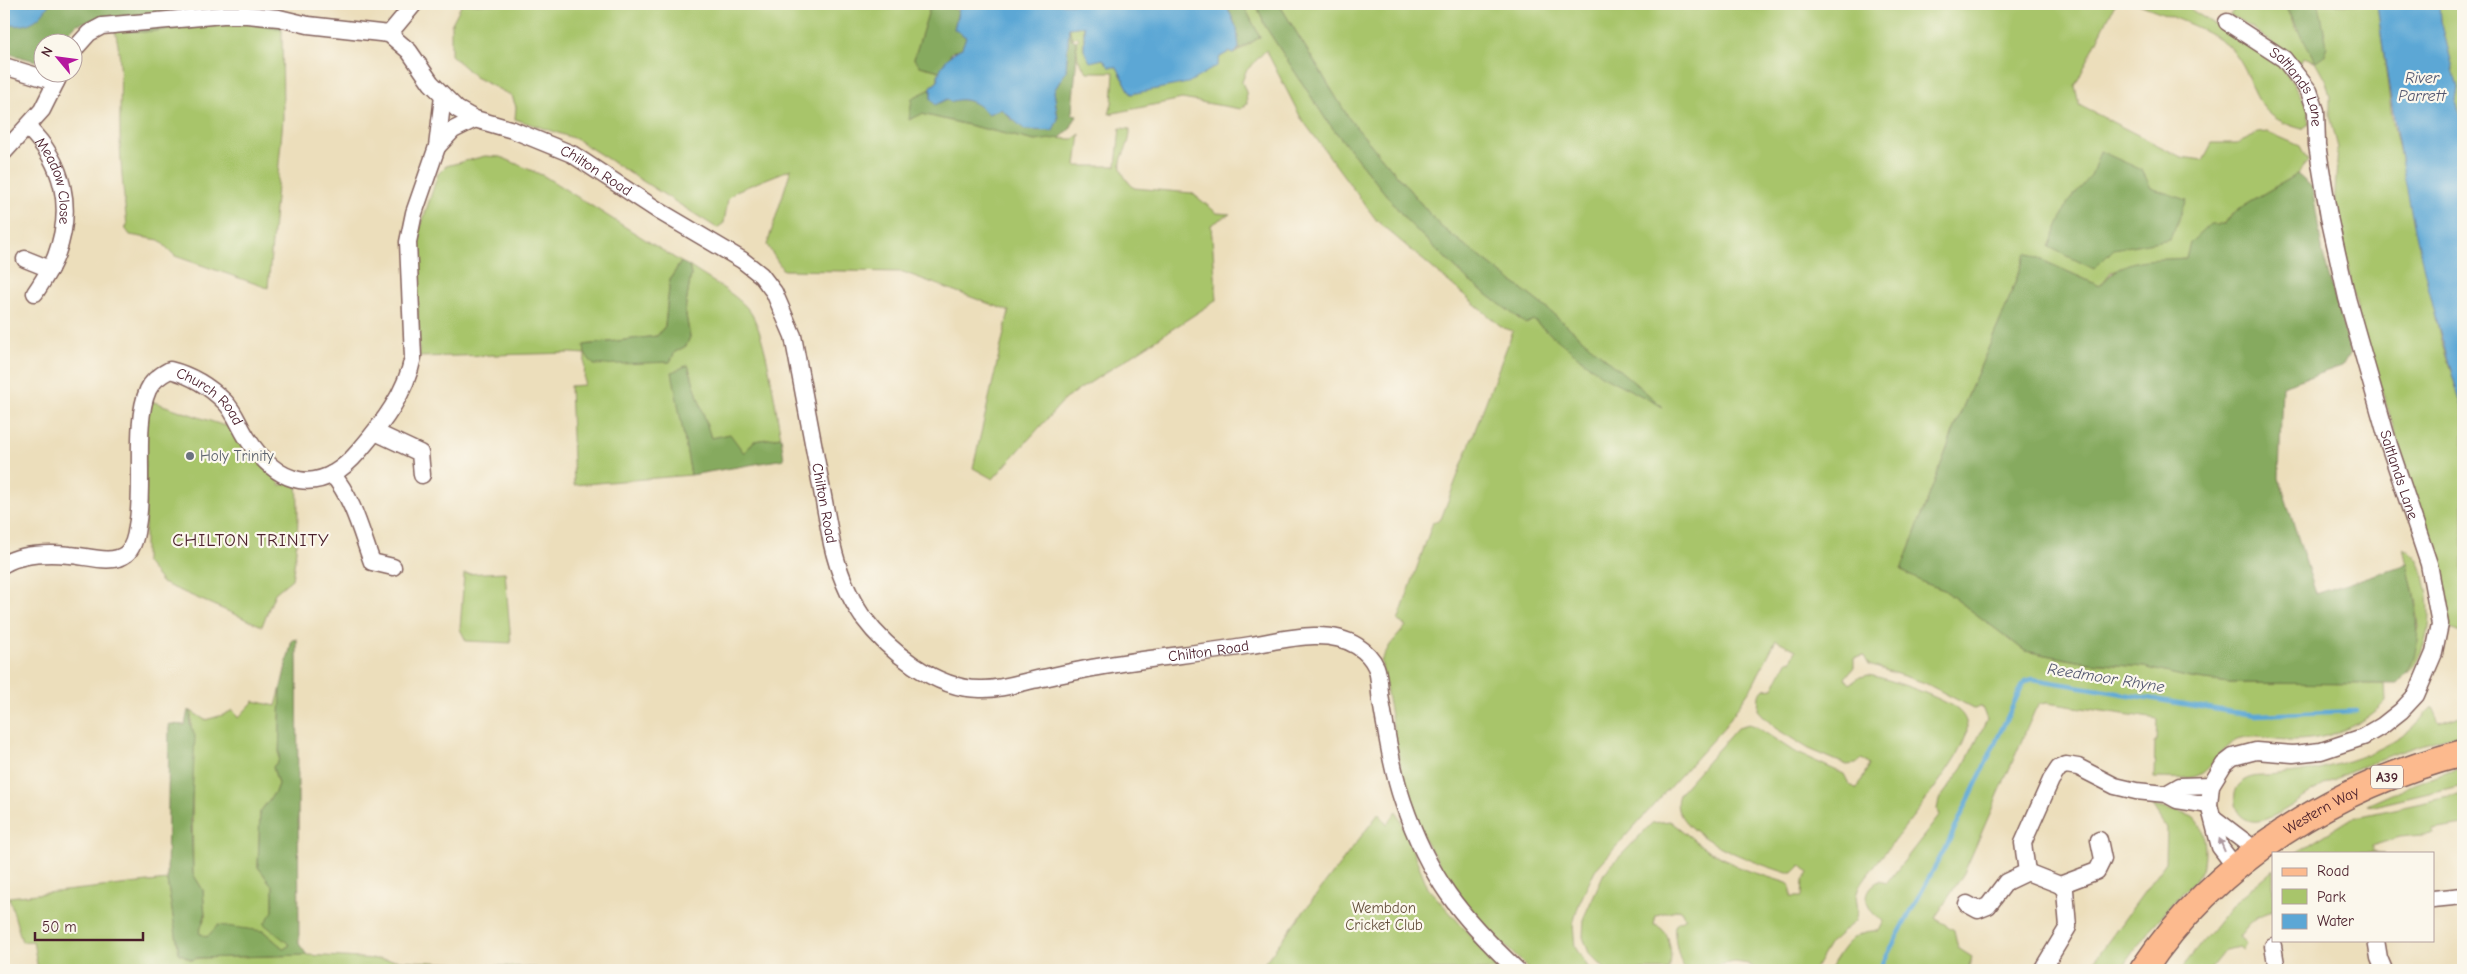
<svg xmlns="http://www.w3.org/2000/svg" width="2467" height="974" font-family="'Comic Neue',sans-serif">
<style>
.green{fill:#a8c56b;stroke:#79724b}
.forest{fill:#86aa5f;stroke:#686445}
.water{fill:#5ca7d5;stroke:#536380}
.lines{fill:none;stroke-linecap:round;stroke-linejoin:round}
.stream{stroke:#5ca7d5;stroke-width:4.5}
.street-casing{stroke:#83625d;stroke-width:19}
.primary-casing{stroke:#83625d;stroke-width:29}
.street{stroke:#fff;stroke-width:16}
.primary{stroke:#fcba8e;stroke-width:26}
.oneway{fill:#ae9aa0}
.worship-dot{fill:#6b7280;stroke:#fbf7ec;stroke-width:2}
.labels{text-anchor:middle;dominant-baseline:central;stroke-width:4.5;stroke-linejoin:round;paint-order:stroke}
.shield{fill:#fbf7ec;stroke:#7f6065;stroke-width:1}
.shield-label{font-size:14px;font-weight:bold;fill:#4a1f2b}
.street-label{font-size:15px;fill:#4a1f2b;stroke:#fbf7ec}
.worship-label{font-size:15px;fill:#5b616d;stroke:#fbf7ec;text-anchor:start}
.park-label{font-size:15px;fill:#66513e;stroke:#fbf7ec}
.water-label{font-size:16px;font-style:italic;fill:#51556f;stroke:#fbf7ec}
.quarter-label{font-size:18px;letter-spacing:1px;fill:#4a1f2b;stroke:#fbf7ec}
</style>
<rect width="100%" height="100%" fill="#fbf7ec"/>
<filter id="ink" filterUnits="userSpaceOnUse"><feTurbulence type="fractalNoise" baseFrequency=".02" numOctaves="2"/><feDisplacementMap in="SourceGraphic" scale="10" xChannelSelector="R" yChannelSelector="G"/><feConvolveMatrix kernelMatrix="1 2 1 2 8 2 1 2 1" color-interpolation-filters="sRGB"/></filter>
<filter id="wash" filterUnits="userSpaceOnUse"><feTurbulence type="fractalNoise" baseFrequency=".0096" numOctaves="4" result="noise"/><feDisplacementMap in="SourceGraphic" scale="20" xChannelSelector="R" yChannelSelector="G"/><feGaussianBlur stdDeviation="1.12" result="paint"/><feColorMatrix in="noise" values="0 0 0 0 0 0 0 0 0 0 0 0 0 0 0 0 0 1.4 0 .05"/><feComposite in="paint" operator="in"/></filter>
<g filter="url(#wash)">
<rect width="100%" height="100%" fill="#ecdebb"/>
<path class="green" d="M 462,4 L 931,4 L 914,59 L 920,66 L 940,71 L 938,75 L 938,81 L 931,86 L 931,89 L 912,99 L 922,114 L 1035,141 L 1050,138 L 1073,139 L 1080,134 L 1076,166 L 1116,166 L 1120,128 L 1130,129 C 1131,156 1106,160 1134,188 L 1192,193 L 1217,213 L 1230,214 L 1211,225 L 1217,300 L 1065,399 L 993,479 L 973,468 L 1009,311 L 903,272 L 783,270 L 767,245 L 791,169 L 736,191 L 728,199 L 724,223 L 717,228 L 576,139 L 515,119 L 516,107 L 512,96 L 475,77 L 451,55 L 451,25 Z
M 1243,4 L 1256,4 L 1265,26 L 1327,121 L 1408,222 L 1468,280 L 1526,324 L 1533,320 L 1660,405 L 1545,307 L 1440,226 L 1350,120 L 1279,4 L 2115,4 L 2075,86 L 2079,105 L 2181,157 L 2203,160 L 2212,143 L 2237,143 L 2258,133 L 2268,132 L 2300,146 L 2308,161 L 2297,174 L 2241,207 L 2186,258 L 2162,260 L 2111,272 L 2100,286 L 2026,253 L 2006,307 L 1960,414 L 1901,570 L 1922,582 L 1944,590 L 2025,651 L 2088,663 L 2144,667 L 2190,678 L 2229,683 L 2385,684 L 2386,701 C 2363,726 2329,740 2294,740 C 2276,741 2255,733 2238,739 C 2222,746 2212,769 2199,775 C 2190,780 2165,778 2154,778 L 2155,742 L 2157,741 L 2158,719 L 2047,703 L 2040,704 L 2035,710 L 1964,873 L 1935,918 L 1954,930 L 1958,948 L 1972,957 L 1968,970 L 1829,970 C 1842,950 1852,929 1879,931 L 1884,921 C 1866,913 1859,891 1879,881 L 1887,883 L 1940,815 L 1937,809 L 1939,800 L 1963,767 L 1987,720 L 1982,707 L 1973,708 L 1925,683 L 1869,665 L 1864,656 L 1854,658 L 1854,667 L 1845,678 L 1850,684 L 1860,677 L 1868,675 C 1887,678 1945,698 1959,711 C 1964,715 1967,722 1967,728 C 1969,755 1878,857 1859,887 L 1856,896 L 1858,911 L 1855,921 L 1830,943 L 1814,970 L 1757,970 L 1748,964 L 1735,962 L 1693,970 L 1684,967 C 1679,962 1673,933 1675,926 C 1677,922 1681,921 1685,918 L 1680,909 L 1656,915 L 1654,925 C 1671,928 1673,956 1669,970 L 1606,970 L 1589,953 L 1583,937 L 1584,917 L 1604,873 L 1652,823 L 1670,821 L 1703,847 L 1740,868 L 1787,883 L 1791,886 L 1791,897 L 1802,897 L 1803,881 L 1809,872 L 1801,865 L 1793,873 L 1787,873 C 1762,865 1656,831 1681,791 L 1738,727 L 1749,724 L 1755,726 L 1793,751 L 1844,774 L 1849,784 L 1857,789 L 1869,765 L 1862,759 L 1856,764 L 1847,765 L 1809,749 L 1775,728 L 1758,710 L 1759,695 L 1764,689 L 1773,688 L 1788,660 L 1791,661 L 1796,650 L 1776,640 L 1753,685 L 1725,726 L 1595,870 L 1579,904 L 1573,924 L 1575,947 L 1590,970 L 1530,970 L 1470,912 L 1417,828 L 1402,775 L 1381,661 L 1390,645 L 1406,626 L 1398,621 L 1433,522 L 1441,519 L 1513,331 L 1503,328 L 1377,221 L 1301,118 L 1266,50 L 1246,71 L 1242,82 L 1246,92 L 1247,104 L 1241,109 L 1182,99 L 1109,114 L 1112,104 L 1114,72 L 1087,72 L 1078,59 L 1076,41 L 1079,39 L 1077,36 L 1072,39 L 1069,28 L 1084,26 L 1084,50 L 1117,67 L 1131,94 L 1217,66 L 1220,57 L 1229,52 L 1234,54 L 1260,37 Z
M 2139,4 L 2182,4 L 2282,67 L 2309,107 L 2309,124 L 2302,129 C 2246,115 2260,81 2229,47 C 2215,31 2161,13 2139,4 Z
M 2238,4 L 2284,4 L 2297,31 L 2319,7 L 2319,4 L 2377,4 L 2392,118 L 2441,341 L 2463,409 L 2463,634 L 2447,628 L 2444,601 L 2399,444 L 2363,334 L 2334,208 L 2338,148 L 2330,115 L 2330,96 L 2326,81 L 2315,61 L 2303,57 L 2301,63 L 2294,60 L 2253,28 L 2230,15 Z
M 2440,4 L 2463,4 L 2463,128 L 2456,101 L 2458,88 L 2441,21 Z
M 245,23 L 282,30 L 283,119 L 268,288 L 175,256 L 159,240 L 130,235 L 125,228 L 127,226 C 124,195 120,165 120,134 C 119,98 124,66 115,30 L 143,32 Z
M 485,156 L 501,157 L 544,176 L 681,262 L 670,279 L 665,326 L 657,336 L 584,345 L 605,363 L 670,362 L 675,352 L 686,346 L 690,337 L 685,310 L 691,275 L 689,266 C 707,279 739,295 751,313 C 767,338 775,406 781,437 L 754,441 L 744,453 L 711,439 L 688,365 L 673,373 L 691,475 L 574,485 L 570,386 L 584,385 L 585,354 L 571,353 L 419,357 L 416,241 L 438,174 L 446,166 Z
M 145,399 L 225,426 L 231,417 L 241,444 L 280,483 L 279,485 L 283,485 L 287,478 L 297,480 C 299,514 298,545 292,579 L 275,593 L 262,626 L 162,583 L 145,561 Z
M 2403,548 C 2408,551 2415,555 2418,560 C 2423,569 2425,581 2427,590 C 2432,622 2428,649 2407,674 L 2419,627 L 2416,603 Z
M 505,572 L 511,643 L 466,641 L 460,629 L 464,574 Z
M 281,687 L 279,760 L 273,767 L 278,784 L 275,792 L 260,812 L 258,867 L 273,887 L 273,911 L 290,945 L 284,949 L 263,931 L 207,937 L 199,933 L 205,916 L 203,890 L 193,874 L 191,711 L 205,720 L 223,715 L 233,710 L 238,718 L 254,701 L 276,706 Z
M 2432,707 L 2439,723 L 2463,715 L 2463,734 C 2417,744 2370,761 2328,783 C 2307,793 2279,818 2258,821 C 2246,823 2235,813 2235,802 C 2234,796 2235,789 2240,784 C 2246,777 2255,776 2264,776 C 2311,774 2370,760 2408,732 C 2417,725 2424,715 2432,707 Z
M 2463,767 L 2463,785 L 2374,806 L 2367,805 L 2416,783 Z
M 2463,794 L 2463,825 L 2433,830 L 2433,834 L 2400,837 L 2372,846 L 2373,852 L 2384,853 L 2296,853 L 2352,818 Z
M 2153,806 C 2161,808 2188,813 2194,818 C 2207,829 2206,855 2203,870 L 2151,928 L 2121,970 L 2089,970 L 2099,954 L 2166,862 L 2167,828 Z
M 1397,811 L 1428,888 L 1501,970 L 1259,970 L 1379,813 L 1387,824 Z
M 2273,870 L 2273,911 C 2257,914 2248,924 2239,937 L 2246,943 L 2243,949 L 2240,947 L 2225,950 L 2209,970 L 2180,970 L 2233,904 Z
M 167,880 L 179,953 L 192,960 L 197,958 L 307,955 L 537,968 L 536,970 L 38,970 L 33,941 L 22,942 L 9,897 Z"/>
<path class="forest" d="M 4,4 L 220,4 L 218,15 L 279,18 L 282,30 L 243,22 L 143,32 L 115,30 L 105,17 L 77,24 L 59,42 L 42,42 L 42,56 L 35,61 L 4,52 Z
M 931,4 L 946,4 L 958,11 L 954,29 L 966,37 L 962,48 L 952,52 L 940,71 L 920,66 L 914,59 Z
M 1226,4 L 1243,4 L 1260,37 L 1237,51 L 1239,47 L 1237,29 Z
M 1256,4 L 1279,4 L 1350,120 L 1440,226 L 1545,307 L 1663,407 L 1601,375 L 1533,320 L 1526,324 L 1468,280 L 1408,222 L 1327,121 L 1265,26 Z
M 2284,4 L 2319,4 L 2327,46 L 2323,57 L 2315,61 Z
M 1069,28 L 1072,39 L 1076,41 C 1078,65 1073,89 1072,114 L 1077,115 L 1070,129 L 1060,138 L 1035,141 L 922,114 L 909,120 L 912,98 L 931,89 L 931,99 L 958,99 L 976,102 L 988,114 L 1001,109 L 1012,120 L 1058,119 L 1054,91 L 1066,71 Z
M 2100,151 L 2142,170 L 2151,188 L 2187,200 L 2170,239 L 2114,249 L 2094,269 L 2049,247 L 2068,202 L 2091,176 Z
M 2297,174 L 2312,187 L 2323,255 L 2350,352 L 2342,366 L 2282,386 L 2279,478 L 2316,594 L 2407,564 C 2416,603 2429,652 2398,684 L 2229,683 L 2190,678 L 2144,667 L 2089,663 L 2025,651 L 1944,590 L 1922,582 L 1901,570 L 1960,414 L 2006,307 L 2026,253 L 2100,286 C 2126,254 2149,261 2186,258 L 2190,243 L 2210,224 L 2224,224 L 2241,207 Z
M 681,262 L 689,266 L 691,275 L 685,310 L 690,337 L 686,346 L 675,352 L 670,362 L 594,365 L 585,354 L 584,345 L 657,336 L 665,326 L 670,279 Z
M 688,365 L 711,438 L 730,434 L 744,453 L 754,441 L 781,437 L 784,459 L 691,475 L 672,372 Z
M 297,639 L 299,944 L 307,955 L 197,958 L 192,960 L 179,953 L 167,880 L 169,724 L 185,725 L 188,710 L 191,711 L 190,724 L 195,736 L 191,819 L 193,874 L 203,890 L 205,916 L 199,933 L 207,937 L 218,925 L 263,931 L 284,949 L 290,945 L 264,924 L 273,911 L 273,887 L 258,867 L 260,812 L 275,792 L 278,784 L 273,767 L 279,760 L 281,687 L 292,640 Z"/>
<path class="water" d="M 4,4 L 49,4 C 39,22 24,30 4,23 Z
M 960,4 L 1226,4 L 1237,29 L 1239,48 L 1234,54 L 1229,52 L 1220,57 L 1217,66 L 1188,83 L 1131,94 L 1117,67 L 1109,67 L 1103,59 L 1090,62 L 1084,50 L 1084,26 L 1069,28 L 1066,71 L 1054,91 L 1058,119 L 1053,131 L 1025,130 L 1001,109 L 988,114 C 977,103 966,96 950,102 L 947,99 L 935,105 L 931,99 L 931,87 L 938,81 C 937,68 950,53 962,48 L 966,37 L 954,29 Z
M 2377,4 L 2440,4 L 2441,21 L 2458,88 L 2456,101 L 2463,128 L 2463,409 C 2420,278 2395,140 2377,4 Z"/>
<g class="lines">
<path class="stream" d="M 1879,970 L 1949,841 L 2022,686 L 2026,681 L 2033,679 L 2232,712 L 2255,715 L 2357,711"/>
</g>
</g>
<g filter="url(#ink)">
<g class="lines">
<defs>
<g id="street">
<path id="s1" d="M 2227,22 L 2284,59 L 2309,91 L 2316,111 L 2317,145 L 2329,217 L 2347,298 L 2389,445 L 2429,564 L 2440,624 L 2434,653 L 2416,695 L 2401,711 L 2382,726 L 2363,737 L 2321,751 L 2293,754 L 2256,751 L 2233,757 L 2224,764 L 2211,785 L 2209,805 L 2220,847 L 2236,868"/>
<path d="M 389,34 L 414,4"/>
<path id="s2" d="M 72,52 L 89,33 L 102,26 L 223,15 L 247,15 L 279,18 L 308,25 L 389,34 L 409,51 L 431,83 L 457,109 L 475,119 L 513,130 L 572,154 L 659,211 L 742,260 L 761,275 L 774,292 L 793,336 L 832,544 C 838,570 847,594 862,616 C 888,651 935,689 980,689 C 998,690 1016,684 1033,680 C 1058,675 1084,669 1110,665 C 1157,657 1204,653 1251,645 C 1283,640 1327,627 1357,646 C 1365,651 1372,658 1376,667 C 1380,677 1379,690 1381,701 C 1387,735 1392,770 1403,802 C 1429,878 1460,916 1517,970"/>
<path d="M 4,66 L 56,82"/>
<path d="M 443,96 L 437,147 L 453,130 L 475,119"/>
<path id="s3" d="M 28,128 C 64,163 74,208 56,256 C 51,269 43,281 35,293"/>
<path d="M 4,152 L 42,110 L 61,72"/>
<path d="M 25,259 L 50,269"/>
<path d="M 375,432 L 420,453 L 422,475"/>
<path d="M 332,474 C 353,498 361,532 372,562 L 393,567"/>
<path id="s4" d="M 4,564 C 23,553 48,553 70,555 C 87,556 112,565 126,554 C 133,548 136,535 137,526 C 145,488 133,423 148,390 C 152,381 160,375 170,370 C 190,375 210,387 225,402 C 235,412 239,426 247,438 C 278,486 319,498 359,451 C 383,423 406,393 413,357 L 408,242 L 414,213 L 437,147"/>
<path d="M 2166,794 L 2180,786 L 2211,785"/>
<path d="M 2215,819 L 2257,851"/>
<path d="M 2027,872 L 2023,843 L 2051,780 L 2059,768 L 2066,765 L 2078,767 L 2115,786 L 2136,791 L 2166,794 L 2177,800 L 2209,805"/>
<path d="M 2433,899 L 2463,896"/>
<path d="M 1967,904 L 1978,910 L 1988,906 L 2006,882 L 2027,872 L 2060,885 L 2097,871 L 2103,859 L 2099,840"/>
<path d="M 2376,940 L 2379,958 L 2384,970"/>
<path d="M 2273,946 L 2277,970"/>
<path d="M 2042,970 L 2068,927 L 2065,890 L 2060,885"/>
</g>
<g id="primary">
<path id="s5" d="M 2143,970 C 2216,860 2337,785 2463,753"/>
</g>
</defs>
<use href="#street" class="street-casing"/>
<use href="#primary" class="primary-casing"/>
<use href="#street" class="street"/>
<use href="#primary" class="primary"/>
</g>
<defs><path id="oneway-solid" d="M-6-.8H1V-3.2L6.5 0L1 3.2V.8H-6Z" transform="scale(1.25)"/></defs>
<use class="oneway" href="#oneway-solid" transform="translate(2222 845) rotate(-113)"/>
</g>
<circle class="worship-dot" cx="190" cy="456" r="5"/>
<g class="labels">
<rect class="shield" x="2371" y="765.5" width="32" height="23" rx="4"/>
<g class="shield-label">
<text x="2387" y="777">A39</text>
</g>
<g class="street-label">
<text stroke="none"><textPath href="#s1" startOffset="99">Saltlands Lane</textPath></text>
<text stroke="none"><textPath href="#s2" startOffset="584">Chilton Road</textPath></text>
<text stroke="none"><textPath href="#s3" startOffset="61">Meadow Close</textPath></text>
<text stroke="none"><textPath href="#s4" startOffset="372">Church Road</textPath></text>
<text stroke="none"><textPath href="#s1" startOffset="504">Saltlands Lane</textPath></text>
<text stroke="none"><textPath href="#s2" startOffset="1019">Chilton Road</textPath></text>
<text stroke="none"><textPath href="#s2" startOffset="1514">Chilton Road</textPath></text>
<text stroke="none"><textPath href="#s5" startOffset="242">Western Way</textPath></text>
</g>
<g class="worship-label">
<text x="200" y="456">Holy Trinity</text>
</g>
<g class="park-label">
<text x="1384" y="908">Wembdon<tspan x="1384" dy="17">Cricket Club</tspan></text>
</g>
<g class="water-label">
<text x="2422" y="78">River<tspan x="2422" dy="18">Parrett</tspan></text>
<text transform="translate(2106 678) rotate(9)">Reedmoor Rhyne</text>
</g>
<g class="quarter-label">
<text x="251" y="540">CHILTON TRINITY</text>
</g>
</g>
<rect width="2467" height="974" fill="none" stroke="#fbf7ec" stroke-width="20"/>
<rect x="2272" y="852" width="162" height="90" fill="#fbf7ec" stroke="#b4a19f"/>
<rect x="2282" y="868" width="25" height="8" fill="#fcba8e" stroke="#b4a19f"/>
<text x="2317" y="876" font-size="15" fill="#4a1f2b">Road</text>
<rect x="2282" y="889" width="25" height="15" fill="#a8c56b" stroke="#b4a19f"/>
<text x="2317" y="902" font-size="15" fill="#4a1f2b">Park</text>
<rect x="2282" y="914" width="25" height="15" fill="#5ca7d5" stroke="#b4a19f"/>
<text x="2317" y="926" font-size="15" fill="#4a1f2b">Water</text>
<g transform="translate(58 58) rotate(299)"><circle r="24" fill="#fbf7ec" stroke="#b4a19f"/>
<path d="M0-4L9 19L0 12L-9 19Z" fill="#b5179e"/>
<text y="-8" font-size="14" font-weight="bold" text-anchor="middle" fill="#4a1f2b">N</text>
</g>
<path d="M35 932v8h108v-8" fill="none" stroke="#4a1f2b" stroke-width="2.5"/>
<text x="42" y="932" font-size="15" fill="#4a1f2b" stroke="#fbf7ec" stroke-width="4" paint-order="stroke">50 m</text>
</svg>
